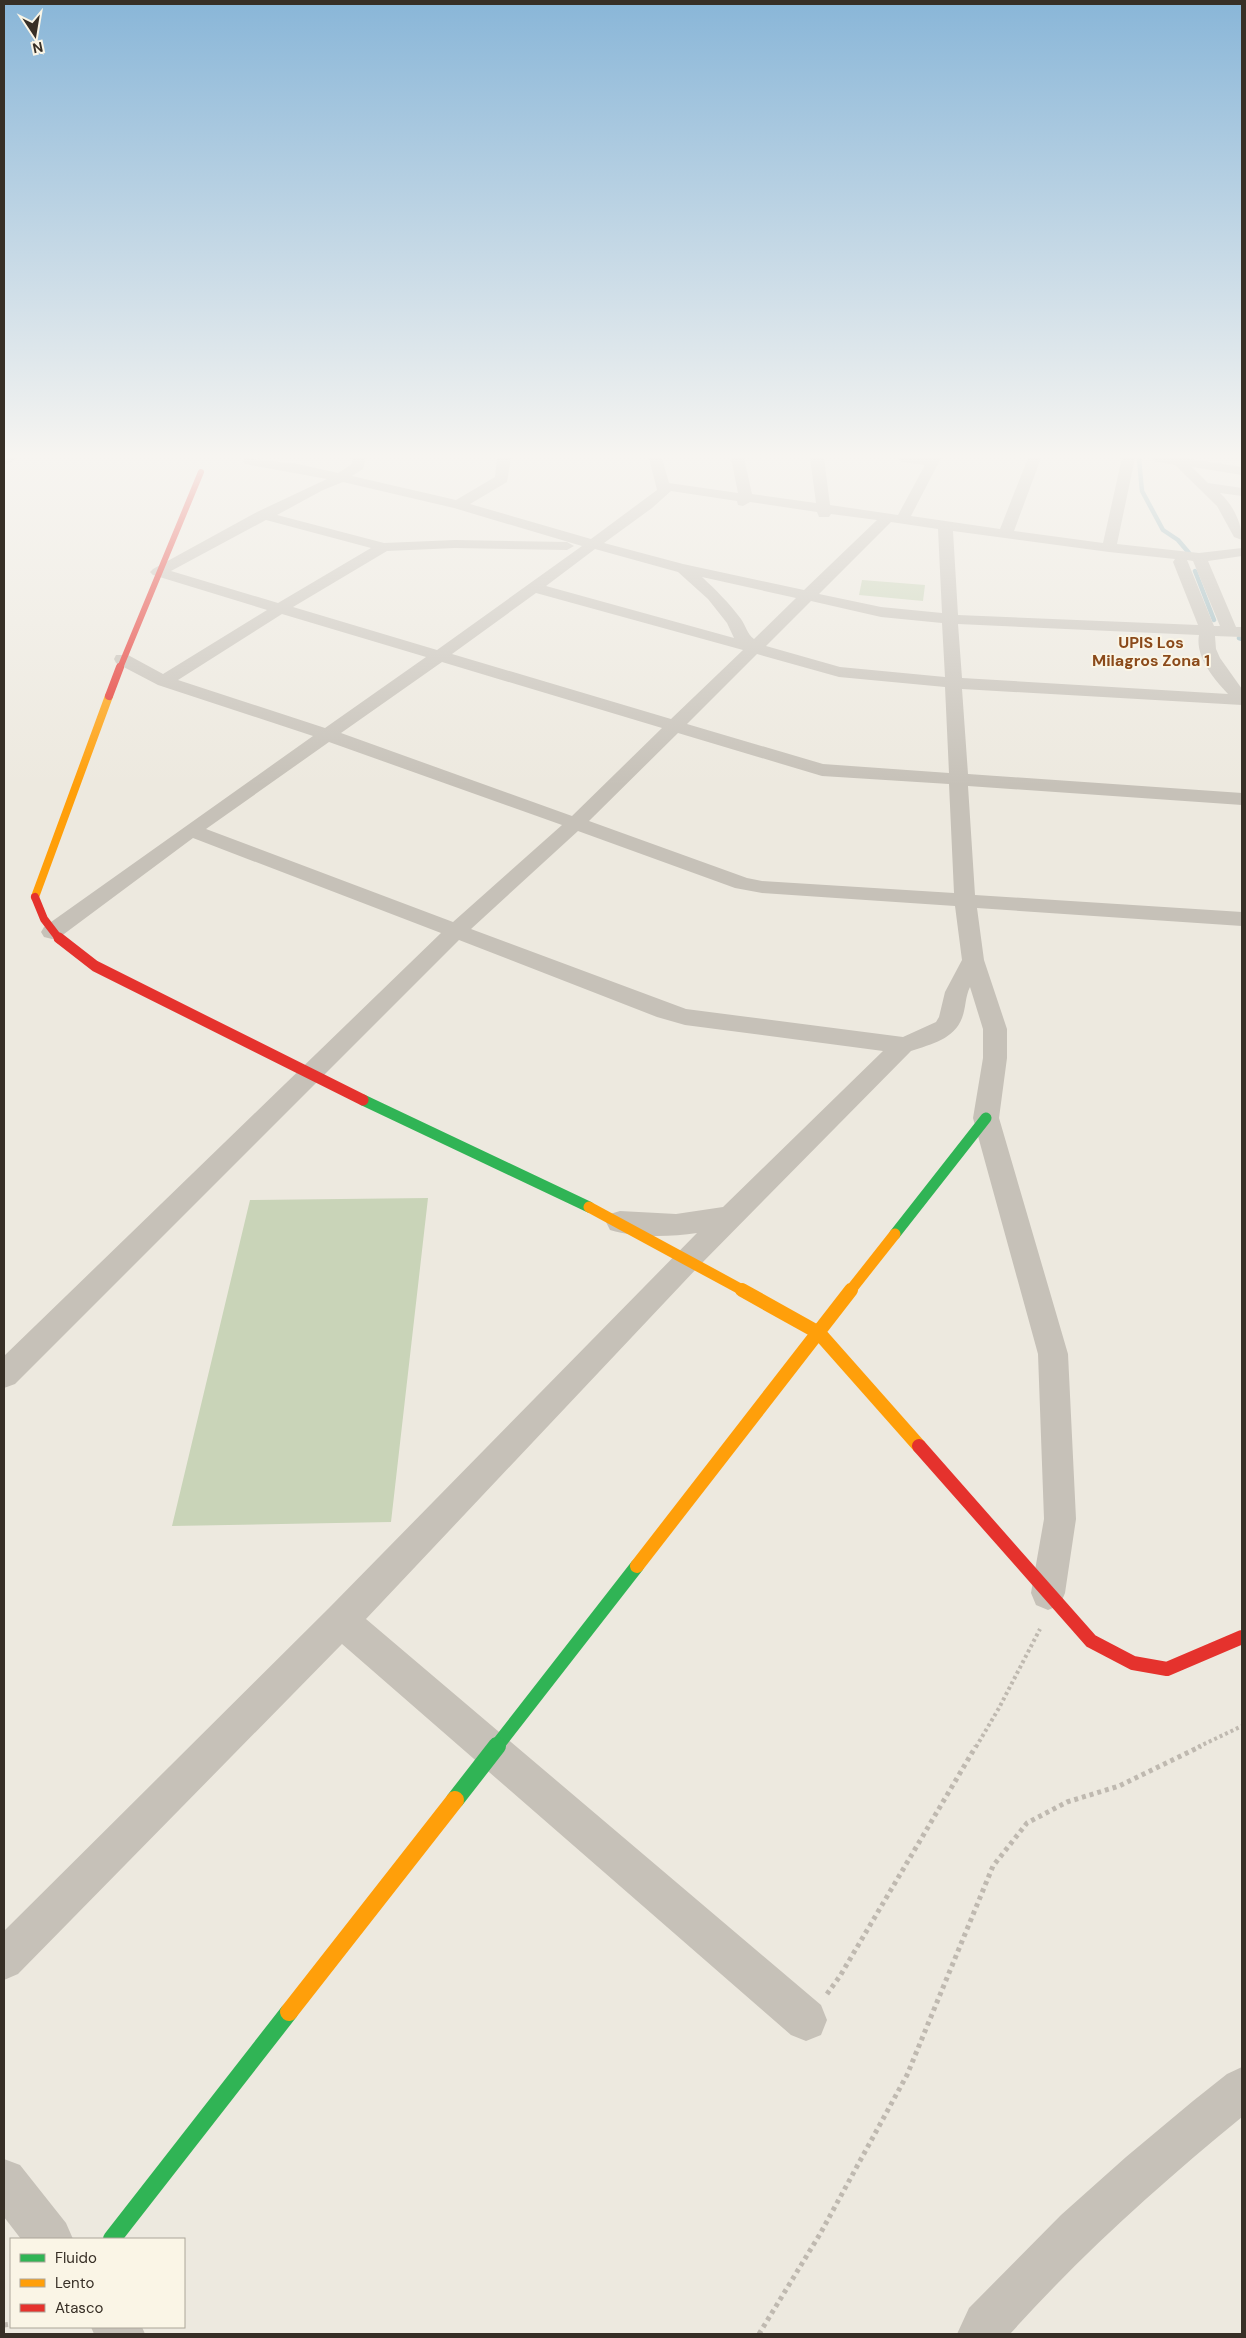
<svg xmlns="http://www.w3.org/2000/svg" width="1246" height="2338" font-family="'DM Sans',sans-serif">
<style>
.green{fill:#c9d4b8}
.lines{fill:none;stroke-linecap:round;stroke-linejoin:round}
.stream{stroke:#9ab9c0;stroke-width:4.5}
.path-far1{stroke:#bfb9b0;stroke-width:4;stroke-dasharray:3 3;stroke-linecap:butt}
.path{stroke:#bfb9b0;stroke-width:5;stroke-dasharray:4 4;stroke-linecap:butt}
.street{fill:#c6c1b8;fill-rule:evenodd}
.fast-far2{stroke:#30b455;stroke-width:11}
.fast-far1{stroke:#30b455;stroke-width:14}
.fast{stroke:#30b455;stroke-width:18}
.slow-far3{stroke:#ff9f0a;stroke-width:8}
.slow-far2{stroke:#ff9f0a;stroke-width:11}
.slow-far1{stroke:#ff9f0a;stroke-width:14}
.slow{stroke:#ff9f0a;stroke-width:18}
.jam-far3{stroke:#e5322d;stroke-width:6}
.jam-far2{stroke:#e5322d;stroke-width:8}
.jam-far1{stroke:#e5322d;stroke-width:11}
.jam{stroke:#e5322d;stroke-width:14}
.labels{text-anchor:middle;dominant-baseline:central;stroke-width:4;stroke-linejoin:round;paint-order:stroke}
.far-neighbourhood-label{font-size:16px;font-weight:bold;fill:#8b4a1a;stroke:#faf5e6}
</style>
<rect width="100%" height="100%" fill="#ede9df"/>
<path class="green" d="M 862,580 L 925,585 L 923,601 L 859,595 Z
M 428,1198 L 391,1522 L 172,1526 L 250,1200 Z"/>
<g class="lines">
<path class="stream" d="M 1139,459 L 1142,491 L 1163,530 L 1178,540 L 1189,553
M 1195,571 L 1214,620
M 1239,638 L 1242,639"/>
<path class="path-far1" d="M 976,1747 L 999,1708 L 1040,1629
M 1198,1747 L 1242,1726"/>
<path class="path" d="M 827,1994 L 840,1976 L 976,1746
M 4,2325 L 11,2324
M 759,2334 L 820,2234 L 907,2075 L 993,1866 L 1027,1823 L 1067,1802 L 1119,1786 L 1201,1746"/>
<path class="street" d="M 4,458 L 19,458 L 4,465 Z
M 245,458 L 298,464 L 338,473 L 352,464 L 352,458 L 366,458 L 363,469 L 352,476 L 456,500 L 495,477 L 497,458 L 511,458 L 507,482 L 470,504 L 591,539 L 657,490 L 649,458 L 662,458 L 669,483 L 738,493 L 731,458 L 744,458 L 752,494 L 816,503 L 810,458 L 824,458 L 830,505 L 898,515 L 925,465 L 902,462 L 896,458 L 941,458 L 911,516 L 1000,529 L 1028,458 L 1041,458 L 1014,531 L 1103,543 L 1122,458 L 1135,458 L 1117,544 L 1199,553 L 1242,548 L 1242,556 L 1208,561 L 1236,627 L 1242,627 L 1242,637 L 1215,636 L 1216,649 L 1220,658 L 1242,689 L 1242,705 L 962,689 L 968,774 L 1242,793 L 1242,805 L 968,786 L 975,895 L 1242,912 L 1242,926 L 977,908 L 984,960 L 1007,1029 L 1007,1058 L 999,1118 L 1068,1354 L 1076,1519 L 1065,1593 L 1060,1605 L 1048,1610 L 1036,1605 L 1031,1593 L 1044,1519 L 1038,1354 L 973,1118 L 983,1058 L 983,1029 L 970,987 C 965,997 966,1008 962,1018 C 954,1039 932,1044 911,1051 L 698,1267 L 366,1619 L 821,2005 L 827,2020 L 821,2035 L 806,2041 L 791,2035 L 342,1644 L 18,1974 L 4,1980 L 4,1931 L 329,1608 L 697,1233 C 670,1237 636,1238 610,1230 L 606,1222 L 610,1214 L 620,1211 L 676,1214 L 723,1207 L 883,1051 L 685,1025 L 657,1017 L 459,940 L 15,1384 L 4,1388 L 4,1356 L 441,933 L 193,838 L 60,937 L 52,939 L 44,937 L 41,932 L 44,927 L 313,736 L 158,685 L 116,663 L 114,659 L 116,655 L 128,655 L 163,674 L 267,610 L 153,575 L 150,572 L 153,569 L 257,512 L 327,479 L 245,464 L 243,461 ZM 343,482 L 454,508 L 582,546 L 437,650 L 293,607 L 387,551 L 455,548 L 567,550 L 574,546 L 567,542 L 455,540 L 384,543 L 277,515 L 323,490 ZM 671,491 L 737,501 L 738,505 L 743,506 L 750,502 L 817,512 L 819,517 L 829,517 L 831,514 L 877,520 L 804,590 L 683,564 L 604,543 L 652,508 ZM 266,520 L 371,548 L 278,603 L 171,571 ZM 891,522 L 938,529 L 942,613 L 881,607 L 819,594 ZM 953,531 L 1109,552 L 1175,559 L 1173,562 L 1198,625 L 958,615 ZM 595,549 L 678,572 L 708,599 L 727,623 L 734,638 L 546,586 ZM 1187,560 L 1193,561 L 1220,626 L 1214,626 ZM 702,577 L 796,598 L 754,639 C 747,634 746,626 741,619 C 729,603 716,590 702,577 ZM 536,593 L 743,650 L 671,719 L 452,654 ZM 811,601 L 881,617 L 942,623 L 945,677 L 840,667 L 766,646 ZM 282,614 L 426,657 L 325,728 L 178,680 ZM 958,624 L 1199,635 C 1195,657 1214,679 1228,694 L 962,678 ZM 757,654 L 839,677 L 945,687 L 949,773 L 823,764 L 687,724 ZM 442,662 L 662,728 L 572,816 L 341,733 ZM 678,733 L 822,776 L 949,784 L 954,893 L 762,881 L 747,878 L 589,821 ZM 329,742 L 562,825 L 453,922 L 206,829 ZM 578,831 L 735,888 L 762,893 L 955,906 L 962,960 L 945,992 L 939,1017 L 936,1022 L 903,1037 L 686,1009 L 471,929 Z
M 1152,458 L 1185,458 L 1242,467 L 1242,475 L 1192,467 L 1208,483 L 1242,488 L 1242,496 L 1220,493 C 1233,505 1242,523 1242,540 L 1234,537 L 1217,506 L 1175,465 L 1153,461 Z
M 1242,2067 L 1242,2117 C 1160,2184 1081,2255 1010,2334 L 957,2334 L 969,2308 L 1061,2215 L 1126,2157 L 1193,2101 L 1227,2074 Z
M 4,2159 L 20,2165 L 66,2223 L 73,2239 L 21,2239 L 4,2217 Z
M 91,2327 L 142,2327 L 145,2334 L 94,2334 Z"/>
<path class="fast-far2" d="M 363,1100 L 589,1207
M 895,1234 L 986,1118"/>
<path class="fast-far1" d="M 496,1747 L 637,1566"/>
<path class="fast" d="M 455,1800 L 497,1746
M 112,2239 L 289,2012"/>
<path class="slow-far3" d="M 35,897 L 109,696"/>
<path class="slow-far2" d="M 589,1207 L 744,1291
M 850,1291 L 895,1234"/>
<path class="slow-far1" d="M 742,1290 L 819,1333 L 919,1446
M 637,1566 L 851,1290"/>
<path class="slow" d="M 289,2012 L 455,1800"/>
<path class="jam-far3" d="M 120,668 L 201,472"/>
<path class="jam-far2" d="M 109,696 L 120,667
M 35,897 L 44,919 L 60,940"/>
<path class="jam-far1" d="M 59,938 L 95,966 L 363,1100"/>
<path class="jam" d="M 919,1446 L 1091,1641 L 1133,1663 L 1167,1669 L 1242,1637"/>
</g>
<linearGradient id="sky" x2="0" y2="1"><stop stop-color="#89b6d8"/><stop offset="0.58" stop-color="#f7f5f1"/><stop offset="1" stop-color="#f7f5f1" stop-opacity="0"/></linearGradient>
<rect width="1246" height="786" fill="url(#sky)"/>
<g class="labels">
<g class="far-neighbourhood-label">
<text x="1151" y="642">UPIS Los<tspan x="1151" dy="18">Milagros Zona 1</tspan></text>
</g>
</g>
<rect width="1246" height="2338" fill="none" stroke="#372f26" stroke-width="10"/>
<rect x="10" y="2238" width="175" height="90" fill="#faf5e6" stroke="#aca699"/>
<rect x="20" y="2254" width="25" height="8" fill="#30b455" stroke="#aca699"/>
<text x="55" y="2263" font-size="15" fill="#372f26">Fluido</text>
<rect x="20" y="2279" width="25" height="8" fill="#ff9f0a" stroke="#aca699"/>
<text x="55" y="2288" font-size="15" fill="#372f26">Lento</text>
<rect x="20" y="2304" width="25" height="8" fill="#e5322d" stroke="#aca699"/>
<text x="55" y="2313" font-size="15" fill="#372f26">Atasco</text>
<g transform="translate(35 35) rotate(168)" stroke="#faf5e6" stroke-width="4" paint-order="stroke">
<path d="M0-4L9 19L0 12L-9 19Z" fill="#372f26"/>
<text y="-8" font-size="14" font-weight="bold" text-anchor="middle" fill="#372f26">N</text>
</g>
</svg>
